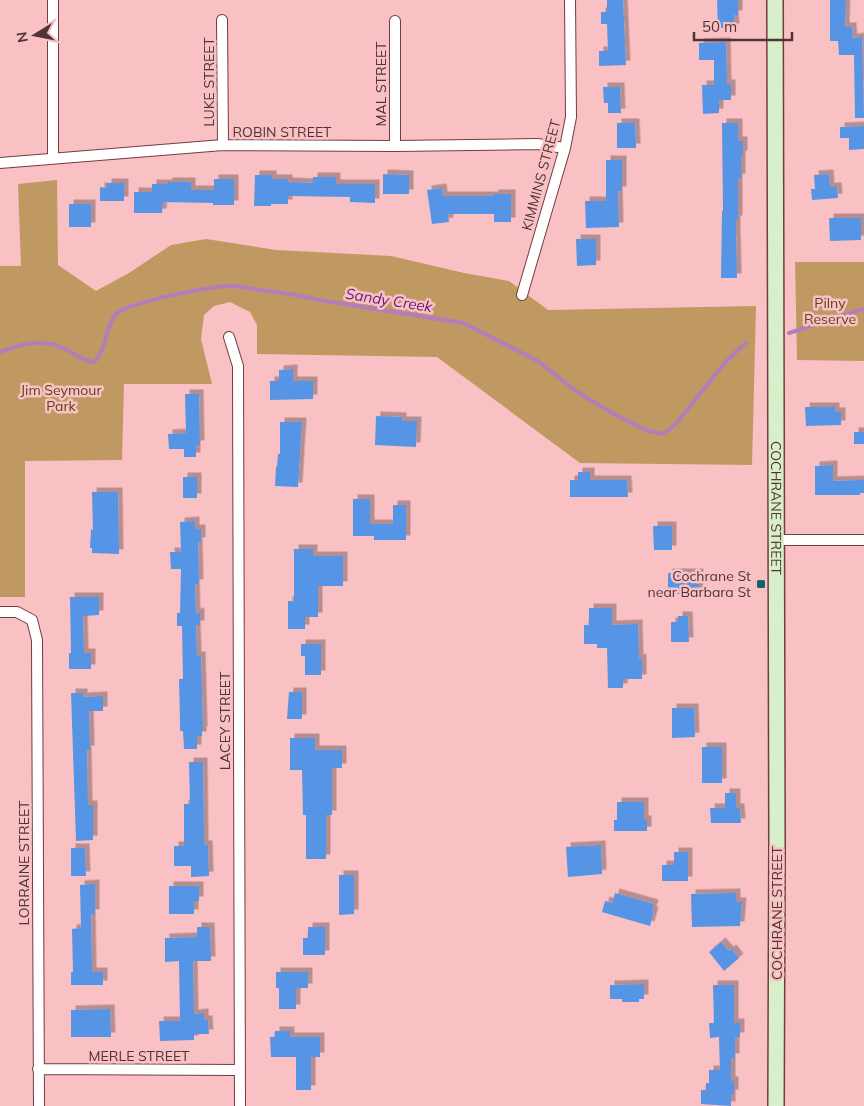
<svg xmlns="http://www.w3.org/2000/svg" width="864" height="1106" font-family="Mulish,sans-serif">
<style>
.green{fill:#bf9961}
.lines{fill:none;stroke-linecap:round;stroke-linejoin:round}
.stream{stroke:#b17ebb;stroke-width:4}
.building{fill:#5794e5;filter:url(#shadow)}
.street-casing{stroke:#753c40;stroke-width:12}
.secondary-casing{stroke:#753c40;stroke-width:18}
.street{stroke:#fff;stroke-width:10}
.secondary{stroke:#d8f0ca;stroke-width:15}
.poi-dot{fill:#146465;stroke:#f9c1c3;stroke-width:2}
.labels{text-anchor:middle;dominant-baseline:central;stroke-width:5;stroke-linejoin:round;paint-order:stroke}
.street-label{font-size:14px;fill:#503436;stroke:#f9c1c3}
.park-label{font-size:14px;fill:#5d431a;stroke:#f9c1c3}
.poi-label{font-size:14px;fill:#503436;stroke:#f9c1c3;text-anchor:end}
.water-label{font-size:15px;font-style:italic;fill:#681b82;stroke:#f9c1c3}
</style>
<defs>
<filter id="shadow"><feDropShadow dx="4.5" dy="-4.5" stdDeviation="0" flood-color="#0004"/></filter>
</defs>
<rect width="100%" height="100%" fill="#f9c1c3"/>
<path class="green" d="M 57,180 L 58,265 L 96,291 L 129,273 L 171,245 L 206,239 L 276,250 L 391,256 L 464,273 L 509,281 L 548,310 L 756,306 L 752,465 L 580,463 L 437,357 L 257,354 L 257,325 L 250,312 L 230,302 L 214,306 L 204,315 L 201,339 L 212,384 L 124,384 L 122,460 L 25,461 L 25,597 L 0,597 L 0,266 L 21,266 L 18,184 Z
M 795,262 L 864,262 L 864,361 L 797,360 Z"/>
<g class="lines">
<path class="stream" d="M 789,333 L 864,309
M 0,352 C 24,343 41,338 65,349 C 76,354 82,361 94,362 C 108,348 104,328 116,314 C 128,302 213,286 231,286 C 240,286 250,288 258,290 C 279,292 299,295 319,300 L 463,323 L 538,361 L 576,391 L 612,413 L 646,430 L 663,434 L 675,425 L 726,361 L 746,343"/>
</g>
<path class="building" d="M 607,0 L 623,0 L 626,65 L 599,66 L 599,51 L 608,51 L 607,24 L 601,24 L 601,12 L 607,12 Z
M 717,0 L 738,0 L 738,15 L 734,15 L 735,28 L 718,28 Z
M 830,0 L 846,0 L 845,27 L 852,27 L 853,42 L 853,38 L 862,37 L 864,118 L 855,118 L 854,55 L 839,55 L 838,41 L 830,41 Z
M 726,42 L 727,84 L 731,84 L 731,100 L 719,100 L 719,113 L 703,114 L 702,85 L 714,85 L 714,60 L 699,60 L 699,43 Z
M 603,87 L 620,87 L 621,113 L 608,113 L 608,103 L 604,103 Z
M 617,123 L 635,123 L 636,148 L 617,148 Z
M 722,123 L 738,123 L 738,141 L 743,141 L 743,155 L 741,155 L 741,178 L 738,178 L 738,220 L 736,220 L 736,233 L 737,278 L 721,278 L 722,211 L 723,211 Z
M 864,126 L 864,149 L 849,150 L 849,138 L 840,138 L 840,127 Z
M 606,160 L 622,160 L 622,191 L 618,191 L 619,227 L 586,228 L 585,201 L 606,201 Z
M 383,174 L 409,175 L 409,194 L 383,194 Z
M 829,174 L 830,187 L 837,187 L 838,198 L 812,200 L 811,189 L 815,189 L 814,175 Z
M 255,175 L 272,175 L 272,179 L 288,179 L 288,182 L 313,183 L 313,177 L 336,177 L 336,184 L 375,184 L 375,203 L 350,202 L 350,197 L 288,196 L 288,204 L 271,204 L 271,206 L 254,206 Z
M 214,179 L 234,179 L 234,205 L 213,205 L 213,203 L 163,202 L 162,213 L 134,213 L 134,192 L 152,192 L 152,184 L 168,184 L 168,182 L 191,182 L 191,190 L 214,190 Z
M 107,183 L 124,183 L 124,201 L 100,201 L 100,187 L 107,188 Z
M 442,188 L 443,196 L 494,196 L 494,194 L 511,194 L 511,222 L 494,222 L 494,214 L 448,214 L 449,222 L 432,224 L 427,190 Z
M 69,204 L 91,204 L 91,227 L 69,227 Z
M 829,218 L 861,218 L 861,240 L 830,241 Z
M 576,239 L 596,239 L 596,265 L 577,266 Z
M 293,369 L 293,381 L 313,381 L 313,399 L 270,400 L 270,381 L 279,381 L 279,370 Z
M 185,394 L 199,394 L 200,445 L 196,445 L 196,457 L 184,457 L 184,449 L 169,449 L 168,434 L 186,433 Z
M 805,407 L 835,407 L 835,412 L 841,412 L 841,425 L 806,426 Z
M 376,416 L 402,417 L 402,421 L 417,421 L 416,447 L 375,445 Z
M 280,422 L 302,422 L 298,487 L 275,486 L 276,466 L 277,467 L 278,454 L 280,454 Z
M 854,432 L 864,432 L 864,444 L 854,444 Z
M 833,465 L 833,481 L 864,480 L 864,493 L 860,493 L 860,495 L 815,495 L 815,466 Z
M 578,472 L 590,472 L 590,480 L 627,480 L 628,497 L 570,497 L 570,480 L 578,480 Z
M 183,477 L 197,477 L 197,498 L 183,498 Z
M 92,492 L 118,492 L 119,554 L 92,553 L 92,548 L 90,548 L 91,529 L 93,530 Z
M 353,499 L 370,499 L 370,524 L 393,524 L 393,505 L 406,505 L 406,540 L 374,540 L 374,536 L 353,536 Z
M 195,521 L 195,529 L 201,529 L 201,542 L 198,542 L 199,584 L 195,584 L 196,613 L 200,612 L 200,625 L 196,625 L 197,656 L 201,656 L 203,731 L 202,731 L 202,736 L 197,736 L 197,749 L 184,749 L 183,731 L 180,731 L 180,721 L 179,679 L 183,679 L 182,626 L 177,626 L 177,613 L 180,613 L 181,569 L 171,569 L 170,552 L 181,552 L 180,522 Z
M 653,526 L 672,526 L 672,550 L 654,550 Z
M 294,549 L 313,549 L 313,556 L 343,556 L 343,586 L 318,586 L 318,617 L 305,617 L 305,629 L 288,629 L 288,601 L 294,601 Z
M 668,573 L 699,573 L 699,594 L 668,594 Z
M 70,597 L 99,597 L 99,615 L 83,616 L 84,653 L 91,653 L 91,669 L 69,669 L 69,653 L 71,653 Z
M 589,608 L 612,608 L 612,625 L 638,624 L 639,659 L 642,658 L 642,679 L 623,679 L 623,688 L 608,688 L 607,648 L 597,648 L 597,644 L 584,644 L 584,625 L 589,625 Z
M 678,616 L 688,616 L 689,642 L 671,642 L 671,622 L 678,622 Z
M 301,644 L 321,644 L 321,675 L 305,675 L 305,656 L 301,656 Z
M 289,692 L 302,692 L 302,719 L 287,719 Z
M 71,693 L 83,693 L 83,697 L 103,696 L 103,711 L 89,711 L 90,750 L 87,750 L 88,805 L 93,805 L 93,840 L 76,841 Z
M 672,708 L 694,708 L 695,737 L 672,738 Z
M 290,738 L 315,738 L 315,750 L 342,750 L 342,768 L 332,768 L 332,815 L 326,815 L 326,859 L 306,859 L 306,815 L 303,815 L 302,770 L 290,770 Z
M 702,747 L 722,747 L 722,783 L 702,783 Z
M 189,762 L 203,762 L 204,845 L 208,845 L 209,876 L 191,877 L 191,866 L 174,866 L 174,846 L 184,846 L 184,804 L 190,804 Z
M 725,793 L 736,793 L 736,808 L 740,808 L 741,823 L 711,823 L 710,808 L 725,808 Z
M 617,802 L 644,802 L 644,820 L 647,820 L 647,831 L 614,831 L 614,820 L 617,820 Z
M 601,845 L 602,874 L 568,877 L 566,847 Z
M 71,848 L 85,848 L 86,876 L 71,876 Z
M 674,852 L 688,852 L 688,881 L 662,881 L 662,865 L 674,865 Z
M 339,875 L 354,875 L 354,914 L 339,915 Z
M 95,884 L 95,914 L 91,914 L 92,972 L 103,972 L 103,985 L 71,985 L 71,972 L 73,972 L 72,929 L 81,928 L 80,885 Z
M 169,886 L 199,886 L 199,901 L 194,901 L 194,914 L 169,914 Z
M 615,893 L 654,904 L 652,911 L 654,911 L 650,926 L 602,912 L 605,901 L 612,903 Z
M 736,893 L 736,902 L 742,902 L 740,926 L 692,927 L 691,894 Z
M 197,927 L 210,927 L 211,961 L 193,961 L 194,1014 L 204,1013 L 204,1020 L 208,1020 L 209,1034 L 194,1034 L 194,1040 L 160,1041 L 159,1021 L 180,1021 L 179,961 L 165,962 L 165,938 L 197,937 Z
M 308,927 L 325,927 L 325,955 L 303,955 L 303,938 L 308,938 Z
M 721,942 L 729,951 L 732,949 L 739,958 L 724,971 L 709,952 Z
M 276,972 L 308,972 L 308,988 L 296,988 L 296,1009 L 279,1009 L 279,988 L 276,988 Z
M 644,984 L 644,999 L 639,999 L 639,1002 L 622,1002 L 622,999 L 610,999 L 610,985 Z
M 713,985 L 734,985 L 734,1023 L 740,1023 L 740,1037 L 735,1037 L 735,1058 L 731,1058 L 731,1081 L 734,1081 L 734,1094 L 731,1094 L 731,1106 L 701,1104 L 701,1090 L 706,1090 L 706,1083 L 709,1083 L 709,1070 L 720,1070 L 719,1037 L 710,1038 L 709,1023 L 714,1023 Z
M 110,1009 L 111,1037 L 71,1037 L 71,1010 Z
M 275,1031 L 290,1031 L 290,1037 L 320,1037 L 320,1057 L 311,1057 L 311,1090 L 296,1090 L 296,1057 L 271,1057 L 270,1037 L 275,1037 Z"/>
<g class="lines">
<defs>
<path id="street" d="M 222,20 L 223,145
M 395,21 L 395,146
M 53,158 L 53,0
M 0,163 L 223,145 L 395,146 L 537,144 L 565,148
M 522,295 L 565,148 L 571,117 L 570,0
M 229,337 L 238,366 L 240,1106
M 775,540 L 864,540
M 0,612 L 17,612 L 32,620 L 37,640 L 39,1106
M 38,1069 L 240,1070"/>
<g id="secondary">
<path id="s1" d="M 775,0 L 777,846 L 776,1106"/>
</g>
</defs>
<use href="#street" class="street-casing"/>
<use href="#secondary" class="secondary-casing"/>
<use href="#street" class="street"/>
<use href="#secondary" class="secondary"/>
</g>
<rect class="poi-dot" x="756" y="579" width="10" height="10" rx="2.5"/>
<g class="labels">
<g class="street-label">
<text transform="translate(209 82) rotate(-90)">LUKE STREET</text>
<text transform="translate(381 84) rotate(-90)">MAL STREET</text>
<text x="282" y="132">ROBIN STREET</text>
<text transform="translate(541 175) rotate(-75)">KIMMINS STREET</text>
<text stroke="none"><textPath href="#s1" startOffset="508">COCHRANE STREET</textPath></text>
<text transform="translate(225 721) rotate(-90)">LACEY STREET</text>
<text transform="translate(24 863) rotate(-90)">LORRAINE STREET</text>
<text transform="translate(777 913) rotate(-90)">COCHRANE STREET</text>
<text x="139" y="1056">MERLE STREET</text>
</g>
<g class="park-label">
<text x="830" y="303">Pilny<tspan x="830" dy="16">Reserve</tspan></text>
<text x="61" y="390">Jim Seymour<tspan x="61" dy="16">Park</tspan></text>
</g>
<g class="poi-label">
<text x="751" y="576">Cochrane St<tspan x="751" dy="16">near Barbara St</tspan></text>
</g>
<g class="water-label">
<text transform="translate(389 300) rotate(9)">Sandy Creek</text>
</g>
</g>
<g transform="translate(35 35) rotate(260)" stroke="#f9c1c3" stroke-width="4" paint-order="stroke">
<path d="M0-4L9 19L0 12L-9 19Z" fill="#503436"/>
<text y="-8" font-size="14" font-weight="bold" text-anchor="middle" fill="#503436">N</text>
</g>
<path d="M694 32v8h98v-8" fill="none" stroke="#503436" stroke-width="2.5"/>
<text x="702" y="32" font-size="15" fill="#503436" stroke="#f9c1c3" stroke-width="4" paint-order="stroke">50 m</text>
</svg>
